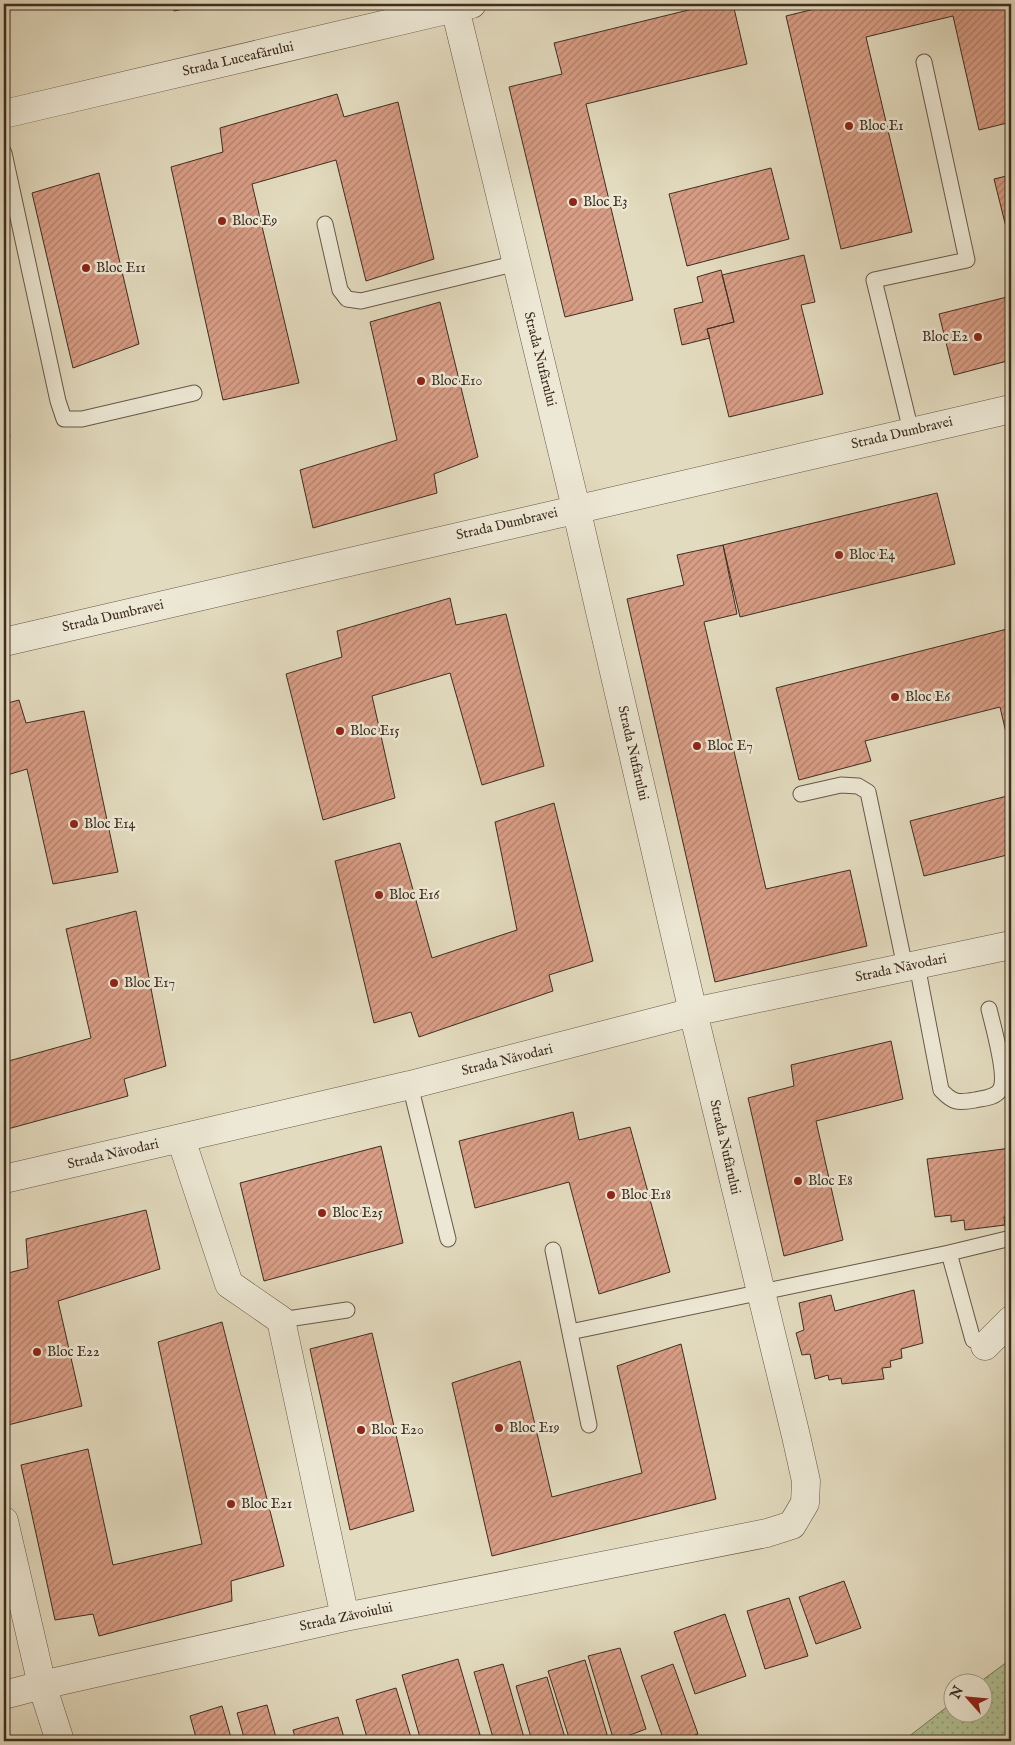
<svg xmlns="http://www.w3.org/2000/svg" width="1015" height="1745" font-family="'IM FELL English',serif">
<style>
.park{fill:url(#park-dots);stroke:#78775a}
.building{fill:url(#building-hatch);stroke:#3e2d21}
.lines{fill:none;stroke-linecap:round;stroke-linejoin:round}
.lane-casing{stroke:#675848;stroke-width:17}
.street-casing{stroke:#675848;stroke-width:29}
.lane{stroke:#ede8d5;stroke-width:15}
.street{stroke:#ede8d5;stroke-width:28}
.poi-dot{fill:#8f2418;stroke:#ede8d5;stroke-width:2}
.labels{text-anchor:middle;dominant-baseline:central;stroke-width:5;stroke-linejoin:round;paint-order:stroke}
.street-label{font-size:14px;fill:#3e2d21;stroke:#ede8d5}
.poi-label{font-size:14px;fill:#3e2d21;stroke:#ede8d5;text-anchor:start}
</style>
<defs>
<pattern id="park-dots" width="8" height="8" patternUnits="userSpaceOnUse" patternTransform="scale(1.25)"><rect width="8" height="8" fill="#b1c194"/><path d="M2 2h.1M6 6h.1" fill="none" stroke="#919d78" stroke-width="1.8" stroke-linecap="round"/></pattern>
<pattern id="building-hatch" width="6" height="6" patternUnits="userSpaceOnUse" patternTransform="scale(1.25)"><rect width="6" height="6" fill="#d89d85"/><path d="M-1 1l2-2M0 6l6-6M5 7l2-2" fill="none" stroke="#b1806c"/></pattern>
</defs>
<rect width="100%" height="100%" fill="#e3dbbf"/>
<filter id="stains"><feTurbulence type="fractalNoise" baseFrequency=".004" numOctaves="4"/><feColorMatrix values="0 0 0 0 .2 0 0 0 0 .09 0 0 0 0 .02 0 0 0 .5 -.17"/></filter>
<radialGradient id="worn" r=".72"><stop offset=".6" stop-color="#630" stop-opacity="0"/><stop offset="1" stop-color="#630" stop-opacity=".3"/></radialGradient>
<path class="park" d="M 1011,1659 L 1011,1741 L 903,1741 L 952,1703 L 952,1712 L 982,1712 L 982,1682 L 980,1682 Z"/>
<path class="building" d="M 173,4 L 205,4 L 174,11 Z
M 713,4 L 733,4 L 747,64 L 586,104 L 633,300 L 565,317 L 509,87 L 562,74 L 554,43 Z
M 835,4 L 1011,4 L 1011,122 L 979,130 L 953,16 L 866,37 L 912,232 L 841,249 L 786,16 Z
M 337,94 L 344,117 L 398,102 L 434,259 L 366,281 L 336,160 L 252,184 L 299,383 L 223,400 L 171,167 L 223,152 L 220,128 Z
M 771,168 L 789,239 L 687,266 L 669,194 Z
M 99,173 L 139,344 L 73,368 L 32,193 Z
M 1011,175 L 1011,247 L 994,179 Z
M 804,255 L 815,302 L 801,305 L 823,394 L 729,417 L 707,329 L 734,322 L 722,275 Z
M 721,270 L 734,322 L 707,329 L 710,338 L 682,345 L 674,309 L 703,302 L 697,277 Z
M 1011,296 L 1011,360 L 954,375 L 939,314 Z
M 440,302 L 478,457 L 434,474 L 437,493 L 313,528 L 300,470 L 397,440 L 370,322 Z
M 4,407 L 10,437 L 4,439 Z
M 937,493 L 955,564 L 740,617 L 723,545 Z
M 723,545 L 737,614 L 704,622 L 766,889 L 850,870 L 867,946 L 715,982 L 627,599 L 684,585 L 677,555 Z
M 450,598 L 456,625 L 506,614 L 544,766 L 482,785 L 450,673 L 372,696 L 395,798 L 323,820 L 286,674 L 342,657 L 337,631 Z
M 1011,628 L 1011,754 L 1000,707 L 865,741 L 871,761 L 799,780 L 776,688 Z
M 19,700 L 26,723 L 84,711 L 118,872 L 53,884 L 27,769 L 4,776 L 4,704 Z
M 1011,795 L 1011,854 L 924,876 L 910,821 Z
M 554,803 L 593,961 L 549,975 L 553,991 L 419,1037 L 411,1012 L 374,1023 L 335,861 L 400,843 L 432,958 L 517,930 L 495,822 Z
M 136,911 L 166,1066 L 124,1079 L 128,1096 L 4,1130 L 4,1059 L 5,1062 L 91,1038 L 66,929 Z
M 891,1041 L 903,1099 L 816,1121 L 843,1240 L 784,1256 L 748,1098 L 794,1086 L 791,1065 Z
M 573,1112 L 579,1140 L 630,1127 L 670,1272 L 599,1294 L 569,1182 L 475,1208 L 459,1141 Z
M 381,1146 L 403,1243 L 264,1281 L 240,1183 Z
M 1011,1148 L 1011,1216 L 1004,1217 L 1005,1225 L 965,1230 L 964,1220 L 951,1222 L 951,1215 L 935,1217 L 927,1159 Z
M 146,1210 L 160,1269 L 58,1301 L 82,1406 L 8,1425 L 4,1404 L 4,1274 L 28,1268 L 26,1239 Z
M 914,1290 L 923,1343 L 901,1349 L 902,1358 L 890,1361 L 891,1367 L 882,1368 L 884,1379 L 842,1384 L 841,1378 L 829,1380 L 828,1375 L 815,1379 L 810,1354 L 802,1355 L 796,1333 L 804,1330 L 799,1303 L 831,1295 L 835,1311 Z
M 222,1322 L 284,1566 L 231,1581 L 232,1601 L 99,1636 L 93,1614 L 55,1620 L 21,1465 L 88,1449 L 113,1565 L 202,1544 L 158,1342 Z
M 372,1333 L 414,1511 L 350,1530 L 310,1349 Z
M 681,1344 L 716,1499 L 492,1556 L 452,1383 L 520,1361 L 552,1497 L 642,1473 L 617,1366 Z
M 844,1581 L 861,1628 L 816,1644 L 799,1597 Z
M 789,1598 L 808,1656 L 765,1669 L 747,1611 Z
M 725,1614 L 746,1676 L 695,1694 L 674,1632 Z
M 620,1648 L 646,1729 L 614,1741 L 588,1656 Z
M 458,1659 L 481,1738 L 473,1741 L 421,1741 L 402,1675 Z
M 585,1660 L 609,1741 L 570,1741 L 548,1671 Z
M 503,1664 L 525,1741 L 494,1741 L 474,1672 Z
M 673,1664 L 698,1734 L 678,1741 L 664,1741 L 641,1676 Z
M 547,1677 L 566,1741 L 532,1741 L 516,1686 Z
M 396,1688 L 412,1741 L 368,1741 L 356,1700 Z
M 267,1705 L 277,1741 L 245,1741 L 237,1713 Z
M 222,1706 L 232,1741 L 197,1741 L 190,1716 Z
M 338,1717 L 345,1741 L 296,1741 L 293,1730 Z"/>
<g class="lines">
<defs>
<path id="lane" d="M 4,153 L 58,401 L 64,419 L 82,419 L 194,393
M 325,224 L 340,290 L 347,299 L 361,301 L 517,263
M 911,431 L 874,280 L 967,260 L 924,62
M 801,794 L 841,785 L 858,786 L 868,792 L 905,967
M 917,965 L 941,1090 C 953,1103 958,1103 975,1100 C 984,1098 995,1098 1000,1090 C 1008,1077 993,1026 989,1009
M 410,1085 L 448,1239
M 553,1250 L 589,1425
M 281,1320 L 347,1310
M 570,1332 L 949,1253
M 985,1346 L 973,1340 L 949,1253 L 1011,1238"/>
<path id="street" d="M 4,114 L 472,4
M 4,642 L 1011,409
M 181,1139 L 229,1284 L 281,1320 L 345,1617
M 4,1179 L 410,1085 L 693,1012 L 1011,945
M 985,1346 L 1011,1320
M 4,1521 L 42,1685 L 345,1617 L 767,1533 L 792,1525 L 805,1503 L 806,1481 L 796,1436 L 693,1012 L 576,508 L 454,4
M 4,1695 L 42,1685 L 60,1741"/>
</defs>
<use href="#lane" class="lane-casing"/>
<use href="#street" class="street-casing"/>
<use href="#lane" class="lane"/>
<use href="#street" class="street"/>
</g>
<g class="poi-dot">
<circle cx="849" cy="126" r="5"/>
<circle cx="573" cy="202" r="5"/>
<circle cx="222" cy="221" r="5"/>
<circle cx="86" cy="268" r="5"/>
<circle cx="978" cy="337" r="5"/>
<circle cx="421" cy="381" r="5"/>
<circle cx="839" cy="555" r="5"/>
<circle cx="895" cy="697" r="5"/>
<circle cx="340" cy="731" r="5"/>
<circle cx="697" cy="746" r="5"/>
<circle cx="74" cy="824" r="5"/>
<circle cx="379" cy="895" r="5"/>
<circle cx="114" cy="983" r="5"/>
<circle cx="798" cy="1181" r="5"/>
<circle cx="611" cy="1195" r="5"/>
<circle cx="322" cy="1213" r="5"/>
<circle cx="37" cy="1352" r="5"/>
<circle cx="499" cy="1428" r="5"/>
<circle cx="361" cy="1430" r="5"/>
<circle cx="231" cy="1504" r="5"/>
</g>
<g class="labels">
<g class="street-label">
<text transform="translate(238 59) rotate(-13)">Strada Luceafărului</text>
<text transform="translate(540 359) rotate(76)">Strada Nufărului</text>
<text transform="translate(902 433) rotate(-13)">Strada Dumbravei</text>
<text transform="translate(507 524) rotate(-13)">Strada Dumbravei</text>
<text transform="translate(113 616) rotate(-13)">Strada Dumbravei</text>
<text transform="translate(633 753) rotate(77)">Strada Nufărului</text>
<text transform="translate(901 968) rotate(-12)">Strada Năvodari</text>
<text transform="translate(507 1060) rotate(-14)">Strada Năvodari</text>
<text transform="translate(725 1147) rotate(77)">Strada Nufărului</text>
<text transform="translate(113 1154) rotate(-13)">Strada Năvodari</text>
<text transform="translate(346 1617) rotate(-12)">Strada Zăvoiului</text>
</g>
<g class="poi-label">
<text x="859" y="126">Bloc E1</text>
<text x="583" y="202">Bloc E3</text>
<text x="232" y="221">Bloc E9</text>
<text x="96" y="268">Bloc E11</text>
<text x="968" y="337" text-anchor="end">Bloc E2</text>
<text x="431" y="381">Bloc E10</text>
<text x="849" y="555">Bloc E4</text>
<text x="905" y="697">Bloc E6</text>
<text x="350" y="731">Bloc E15</text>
<text x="707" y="746">Bloc E7</text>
<text x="84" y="824">Bloc E14</text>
<text x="389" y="895">Bloc E16</text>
<text x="124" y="983">Bloc E17</text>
<text x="808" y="1181">Bloc E8</text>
<text x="621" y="1195">Bloc E18</text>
<text x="332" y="1213">Bloc E25</text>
<text x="47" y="1352">Bloc E22</text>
<text x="509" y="1428">Bloc E19</text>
<text x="371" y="1430">Bloc E20</text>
<text x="241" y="1504">Bloc E21</text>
</g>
</g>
<rect width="1015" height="1745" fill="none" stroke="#e3dbbf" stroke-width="20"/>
<rect x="5" y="5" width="1005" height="1735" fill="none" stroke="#3e2d21" stroke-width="2.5"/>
<rect x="10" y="10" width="995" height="1725" fill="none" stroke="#3e2d21"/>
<g transform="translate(968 1698) rotate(297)"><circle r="24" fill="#ede8d5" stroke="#a79d8d"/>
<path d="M0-4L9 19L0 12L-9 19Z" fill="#8f2418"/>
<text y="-8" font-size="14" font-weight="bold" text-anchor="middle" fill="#3e2d21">N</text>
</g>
<rect width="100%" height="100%" filter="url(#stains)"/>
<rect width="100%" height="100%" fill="url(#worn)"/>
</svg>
